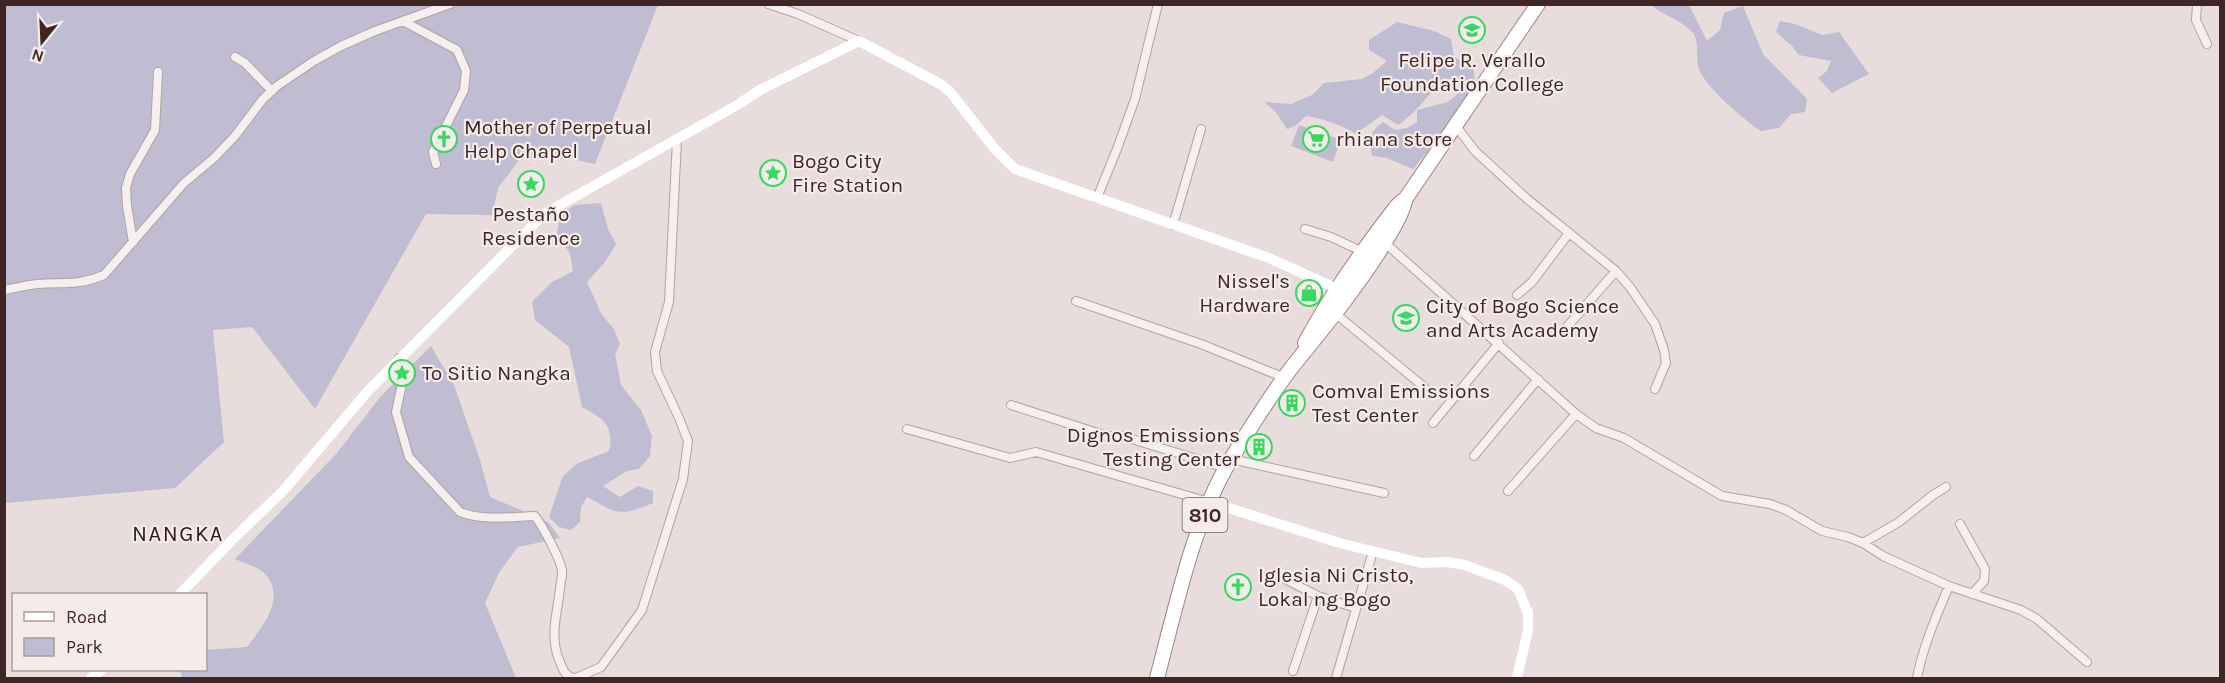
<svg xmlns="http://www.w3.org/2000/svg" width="2225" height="683" font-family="Karla,sans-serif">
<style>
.green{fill:#c0bcd2}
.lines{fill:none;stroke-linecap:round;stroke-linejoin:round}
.street-casing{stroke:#b2a2a1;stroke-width:10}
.highway-casing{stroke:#a08382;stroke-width:16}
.street{stroke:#f6efef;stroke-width:8}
.secondary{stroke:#fff;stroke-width:10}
.highway{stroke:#fff;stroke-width:14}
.labels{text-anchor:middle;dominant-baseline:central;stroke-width:4.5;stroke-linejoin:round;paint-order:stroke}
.shield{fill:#f5ebeb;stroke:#766160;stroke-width:1.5}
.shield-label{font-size:20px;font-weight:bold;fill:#3f2624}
.poi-label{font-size:21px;fill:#3f2624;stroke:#f5ebeb;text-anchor:start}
.neighbourhood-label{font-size:22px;letter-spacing:1.5px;fill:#301917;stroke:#f5ebeb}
</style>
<rect width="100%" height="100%" fill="#e8dcdc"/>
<path class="green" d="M 4,5 L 658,5 L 595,164 L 572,159 L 521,158 L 498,188 L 492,215 L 426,214 L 315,409 L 252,327 L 213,330 L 224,442 L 175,488 L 5,503 Z
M 1651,5 L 1689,5 L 1707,41 L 1720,30 L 1724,13 L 1743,6 L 1763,54 L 1807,99 L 1805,112 L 1791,114 L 1779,128 L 1761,131 C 1744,120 1706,88 1699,69 C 1695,59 1700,42 1693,33 C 1681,19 1663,16 1651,5 Z
M 1780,21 L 1795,24 L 1822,35 L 1839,32 L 1869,74 L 1832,93 L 1818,78 L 1827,71 L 1831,61 L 1799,55 L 1792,46 L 1776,32 Z
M 1397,22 L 1434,31 L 1451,39 L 1454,57 L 1473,65 L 1475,82 L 1444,79 C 1430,93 1413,116 1398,125 L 1382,115 L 1361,130 L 1361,138 C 1345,125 1327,120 1306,116 L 1295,126 L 1287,129 L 1275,111 L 1264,102 L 1291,104 L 1312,95 L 1324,83 L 1362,79 L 1373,73 L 1387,61 L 1369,50 L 1369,40 Z
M 1464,84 L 1470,85 L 1468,94 L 1430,149 L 1413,169 L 1387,158 L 1372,156 C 1369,139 1369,133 1383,122 L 1395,130 L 1407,128 L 1417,122 L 1417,110 L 1448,102 L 1459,93 Z
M 1299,125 L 1341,140 L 1333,162 L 1291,146 Z
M 601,203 L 608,229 L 616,244 L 605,262 L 587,282 L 602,315 L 614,329 L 620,344 L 615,354 L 621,385 L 641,410 L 652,436 L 650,456 L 639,469 L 627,471 L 603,486 L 620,497 L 638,486 L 653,491 L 653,503 C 619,517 618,514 587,497 L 581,507 L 580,522 L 571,530 L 559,527 L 549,517 L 563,476 L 578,463 L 609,451 C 614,424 603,419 582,407 L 569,347 L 535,320 L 532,302 L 552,282 L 573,271 L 570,254 L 557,233 L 560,214 L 575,205 Z
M 431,346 L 454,385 L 480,460 L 490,497 L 548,522 L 560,538 L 518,547 L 500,571 L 485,603 L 516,678 L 182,678 L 180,670 L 206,670 L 206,650 L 247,647 C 262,627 287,598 265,574 C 259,567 244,563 235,559 L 337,453 L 381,396 Z"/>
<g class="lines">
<defs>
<path id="street" d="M 768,4 L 798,14 L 859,41
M 2197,4 L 2196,20 L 2207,44
M 403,21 L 457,50 L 466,71 L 464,90 L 433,152 L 436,164
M 235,57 L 245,63 L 272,91
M 1456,126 L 1475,151 L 1526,198 L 1616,271 L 1630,287 L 1655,324 L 1664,350 L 1666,363 L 1655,389
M 1097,198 L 1117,149 L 1135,99 L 1158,4
M 1173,225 L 1201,129
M 1305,229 L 1331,237 L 1361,251
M 1383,241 L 1576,414 L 1596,428 L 1624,438 L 1722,496 L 1770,504 L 1786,510 L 1822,531 L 1848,537 L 1863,543 L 1883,556 L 1949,586 L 2021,610 L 2037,619 L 2087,662
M 133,242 L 127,206 L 126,188 L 130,174 L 155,130 L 158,72
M 4,290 C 15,288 27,285 38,284 C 63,282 79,286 104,275 L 184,183 L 214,158 L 235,136 L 263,99 L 277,86 L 314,61 L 341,46 L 375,31 L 450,4
M 1517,295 L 1532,282 L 1569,233
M 1076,301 L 1201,344 L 1285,378
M 1336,314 L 1424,387
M 1565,329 L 1616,271
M 399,358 L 404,374 L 396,412 L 409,457 L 460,512 C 483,521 510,517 535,516 C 543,527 559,556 562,570 C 563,576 560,583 560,589 C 557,614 549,638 560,662 C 563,670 565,676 574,678
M 1011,405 L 1107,436 L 1122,436 L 1226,468
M 1433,423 L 1499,343
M 907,429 L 1010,458 L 1036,452 L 1209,502
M 1474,456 L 1538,379
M 1231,459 L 1384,493
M 1508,491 L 1576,414
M 1960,524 L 1985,569 L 1984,581 L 1972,594
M 1863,543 L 1899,522 L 1933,495 L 1946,487
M 1285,579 L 1318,596 L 1356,608
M 1293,671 L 1318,596
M 576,678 L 601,667 L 642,610 L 683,479 L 688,441 L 679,418 L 657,371 L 655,352 L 669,302 L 677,140
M 1336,678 L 1373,551
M 1917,678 C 1923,646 1936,617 1949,586"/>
<path id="highway" d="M 1305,343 C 1331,294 1362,251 1396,207 L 1402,201
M 1157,678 C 1176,608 1193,521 1231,459 C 1250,428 1270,396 1292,367 C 1322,330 1351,295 1377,255 C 1388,237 1401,218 1406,198 L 1538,4"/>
</defs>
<use href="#street" class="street-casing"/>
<use href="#highway" class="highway-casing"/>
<use href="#street" class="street"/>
<path class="secondary" d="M 1209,502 L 1343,544 L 1422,563 L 1447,562 L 1465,565 L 1505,580 L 1518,589 L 1528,613 L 1528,630 L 1517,678
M 180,594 L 233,539 L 283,491 L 368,391 L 544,214 L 739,104 L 760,90 L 859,41 L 942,85 L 951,93 L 994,148 L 1015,169 L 1269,258 L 1342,291
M 91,678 L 101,670"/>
<use href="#highway" class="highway"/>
</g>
<defs>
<symbol id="university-ring" viewBox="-11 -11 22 22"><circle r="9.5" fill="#f5ebeb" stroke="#34da5f" stroke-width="1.5"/><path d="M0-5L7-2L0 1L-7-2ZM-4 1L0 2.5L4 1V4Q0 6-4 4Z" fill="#34da5f"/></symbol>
<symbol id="church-ring" viewBox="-11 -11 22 22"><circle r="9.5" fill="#f5ebeb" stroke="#34da5f" stroke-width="1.5"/><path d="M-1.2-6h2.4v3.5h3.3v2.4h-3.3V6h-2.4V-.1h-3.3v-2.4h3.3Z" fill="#34da5f"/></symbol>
<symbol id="supermarket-ring" viewBox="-11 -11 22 22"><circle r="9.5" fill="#f5ebeb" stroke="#34da5f" stroke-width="1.5"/><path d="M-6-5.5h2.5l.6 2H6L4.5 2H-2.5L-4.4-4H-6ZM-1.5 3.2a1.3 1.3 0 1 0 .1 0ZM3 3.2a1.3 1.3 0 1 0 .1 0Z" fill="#34da5f"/></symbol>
<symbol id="sight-ring" viewBox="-11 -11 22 22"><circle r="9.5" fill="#f5ebeb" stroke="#34da5f" stroke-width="1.5"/><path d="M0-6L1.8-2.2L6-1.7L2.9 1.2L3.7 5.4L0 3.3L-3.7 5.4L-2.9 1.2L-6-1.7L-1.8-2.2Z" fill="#34da5f"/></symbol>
<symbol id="shop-ring" viewBox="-11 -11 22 22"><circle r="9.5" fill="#f5ebeb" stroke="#34da5f" stroke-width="1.5"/><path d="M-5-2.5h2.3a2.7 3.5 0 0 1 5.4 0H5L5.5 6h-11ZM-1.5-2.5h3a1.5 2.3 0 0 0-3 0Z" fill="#34da5f"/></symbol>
<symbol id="school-ring" viewBox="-11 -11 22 22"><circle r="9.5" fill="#f5ebeb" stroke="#34da5f" stroke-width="1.5"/><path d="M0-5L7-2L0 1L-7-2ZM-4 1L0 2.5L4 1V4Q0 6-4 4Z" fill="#34da5f"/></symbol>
<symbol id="building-ring" viewBox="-11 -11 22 22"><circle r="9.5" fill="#f5ebeb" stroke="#34da5f" stroke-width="1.5"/><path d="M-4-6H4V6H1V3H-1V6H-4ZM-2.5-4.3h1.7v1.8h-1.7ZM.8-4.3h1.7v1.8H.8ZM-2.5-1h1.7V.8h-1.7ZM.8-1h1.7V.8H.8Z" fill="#34da5f"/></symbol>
</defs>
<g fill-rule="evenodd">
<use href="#university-ring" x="1457" y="15" width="30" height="30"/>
<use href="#church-ring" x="429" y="124" width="30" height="30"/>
<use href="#supermarket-ring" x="1301" y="124" width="30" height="30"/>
<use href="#sight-ring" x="758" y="158" width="30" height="30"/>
<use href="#sight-ring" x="516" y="169" width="30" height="30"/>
<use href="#shop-ring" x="1294" y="278" width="30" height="30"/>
<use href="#school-ring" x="1391" y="303" width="30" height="30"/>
<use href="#sight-ring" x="387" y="358" width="30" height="30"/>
<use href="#building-ring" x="1277" y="388" width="30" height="30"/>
<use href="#building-ring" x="1244" y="432" width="30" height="30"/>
<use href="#church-ring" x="1223" y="572" width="30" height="30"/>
</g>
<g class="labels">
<rect class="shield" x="1182.5" y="498" width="45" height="34" rx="4.5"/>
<g class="shield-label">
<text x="1205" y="515">810</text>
</g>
<g class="poi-label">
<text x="1472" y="60" text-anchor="middle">Felipe R. Verallo<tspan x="1472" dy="24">Foundation College</tspan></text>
<text x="464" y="127">Mother of Perpetual<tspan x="464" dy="24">Help Chapel</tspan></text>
<text x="1336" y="139">rhiana store</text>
<text x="792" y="161">Bogo City<tspan x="792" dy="24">Fire Station</tspan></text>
<text x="531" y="214" text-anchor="middle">Pestaño<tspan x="531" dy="24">Residence</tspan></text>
<text x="1290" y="281" text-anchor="end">Nissel's<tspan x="1290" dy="24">Hardware</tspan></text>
<text x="1426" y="306">City of Bogo Science<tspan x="1426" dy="24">and Arts Academy</tspan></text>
<text x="422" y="373">To Sitio Nangka</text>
<text x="1312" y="391">Comval Emissions<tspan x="1312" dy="24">Test Center</tspan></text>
<text x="1240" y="435" text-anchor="end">Dignos Emissions<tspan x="1240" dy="24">Testing Center</tspan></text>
<text x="1258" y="575">Iglesia Ni Cristo,<tspan x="1258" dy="24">Lokal ng Bogo</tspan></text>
</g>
<g class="neighbourhood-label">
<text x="178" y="534">NANGKA</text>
</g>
</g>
<rect width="2225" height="683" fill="none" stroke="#3f2624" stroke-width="12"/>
<rect x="12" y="593" width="195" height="78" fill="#f5ebeb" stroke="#ac9c9b" stroke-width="1.5"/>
<rect x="24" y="612" width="30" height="9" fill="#ffffff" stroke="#ac9c9b" stroke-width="1.5"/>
<text x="66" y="623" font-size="18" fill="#3f2624">Road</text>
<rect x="24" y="638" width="30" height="18" fill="#c0bcd2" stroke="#ac9c9b" stroke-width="1.5"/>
<text x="66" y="653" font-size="18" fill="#3f2624">Park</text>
<g transform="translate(42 42) rotate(198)" stroke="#f5ebeb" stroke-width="4.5" paint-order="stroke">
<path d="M0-4.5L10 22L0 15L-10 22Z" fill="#3f2624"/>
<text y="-9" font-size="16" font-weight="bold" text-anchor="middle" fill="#3f2624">N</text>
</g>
</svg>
